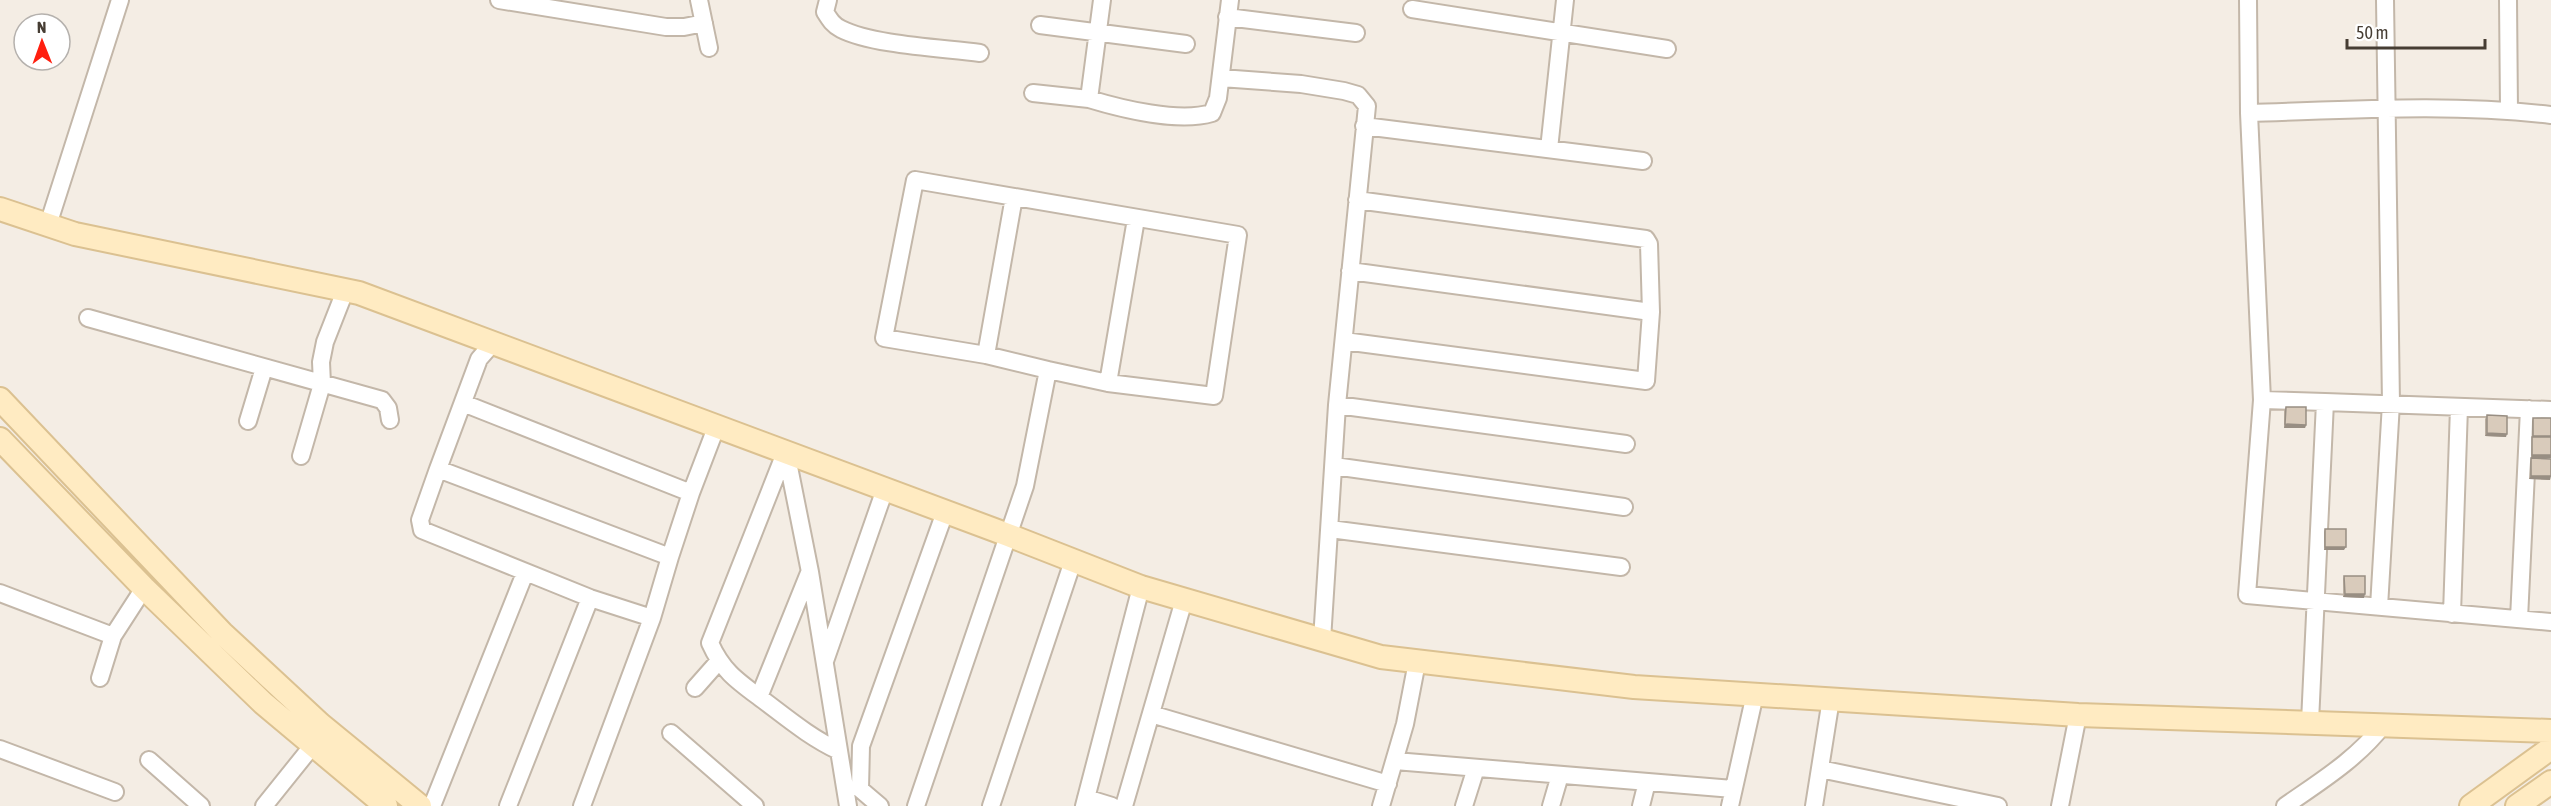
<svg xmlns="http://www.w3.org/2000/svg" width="2551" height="806" font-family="'Asap Condensed',sans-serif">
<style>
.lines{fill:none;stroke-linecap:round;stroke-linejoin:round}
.street-casing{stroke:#c3b7a9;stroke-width:20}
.secondary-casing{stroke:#dbc191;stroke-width:26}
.street{stroke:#fff;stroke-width:16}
.secondary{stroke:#ffebc2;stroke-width:22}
.wall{fill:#bbafa1}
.shaded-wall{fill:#988e83}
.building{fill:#d9cbbb;stroke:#988e83;stroke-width:1.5}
</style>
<rect width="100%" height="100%" fill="#f4ede4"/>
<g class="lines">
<defs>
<path id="street" d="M 499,0 L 666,27 L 684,27 L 704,23
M 699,0 L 709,48
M 828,0 L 825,12 C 830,20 833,25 841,29 C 872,45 943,48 980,53
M 1102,0 L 1089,99 C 1122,109 1179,123 1212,113 L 1218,98 L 1230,0
M 2248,0 L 2249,113
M 2508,0 L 2509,110
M 1412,9 L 1667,49
M 1227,17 L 1356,33
M 1040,25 L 1186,44
M 1221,78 L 1301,84 L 1344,91 L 1358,95 L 1367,106 L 1337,405
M 1033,93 L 1089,99
M 2551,115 C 2451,103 2349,110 2249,113 L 2262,400 L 2247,595 L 2551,622
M 1364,126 L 1643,161
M 1549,149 L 1565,0
M 48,225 L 120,0
M 1350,271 L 1651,312
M 88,318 L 382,400 L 388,408 L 390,420
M 1344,341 L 1646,381 L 1651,312 L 1649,244 L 1646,239 L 1357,200
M 493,343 L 479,359 L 438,469 L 670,557 L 691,493
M 986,355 L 1014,197
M 1108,383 L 1136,219
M 2262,400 L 2325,402
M 463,403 L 691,493 L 717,425
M 248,421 L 264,368
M 786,452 L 810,572 L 848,806
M 301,456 L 322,384 L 321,362 L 325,342 L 345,291
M 1334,466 L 1624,507
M 438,469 L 420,520 L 422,530 L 590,598 L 652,618
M 1330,529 L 1621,567
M 809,573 L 759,697 C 786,717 809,737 839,751
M 0,593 L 113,636
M 2379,607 L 2391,403 L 2385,0
M 2452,614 L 2459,407
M 2519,619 L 2529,409
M 1322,640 L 1337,405 L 1626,444
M 825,661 L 885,489
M 100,678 L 113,636 L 144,588
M 695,688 L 718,662
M 759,697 C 736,680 722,670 710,643 L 785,453
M 1151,714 L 1388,784
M 2310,722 L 2325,402 L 2551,410
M 671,733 L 755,806
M 0,749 L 115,792
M 149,760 L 201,806
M 1395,761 L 1733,789
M 1820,769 L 1998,806
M 1086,798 L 1112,806
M 264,806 L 313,745
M 432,806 L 525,573
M 508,806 L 590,598
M 582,806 L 652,618 L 670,557
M 880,806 L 860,789 L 861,746 L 945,512
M 916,806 L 1025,486 L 1048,370 L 1108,383 L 1214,396 L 1238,235 L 915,180 L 884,338 L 986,355 L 1048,370
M 991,806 L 1073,561
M 1084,806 L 1141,587
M 1124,806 L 1184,600
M 1381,806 L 1405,724 L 1417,662
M 1464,806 L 1476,768
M 1551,806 L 1560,775
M 1641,806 L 1647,782
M 1730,806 L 1755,694
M 1814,806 L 1831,699
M 2060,806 L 2078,715
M 2285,806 C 2321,781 2357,759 2384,724"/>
<path id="secondary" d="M 0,209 L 75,234 L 359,293 L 1008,535 L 1141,587 L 1381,657 L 1634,687 L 2078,715 L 2551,731
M 0,399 L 222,633 L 320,724 L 420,806
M 0,439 L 144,588 L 263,703 L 386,806
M 2471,806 L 2551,748
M 2517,806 L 2551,782"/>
</defs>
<use href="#street" class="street-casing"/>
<use href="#secondary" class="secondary-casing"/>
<use href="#street" class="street"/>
<use href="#secondary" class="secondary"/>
</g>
<path class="wall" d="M 2286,407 L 2306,425 L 2305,428 L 2284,428 L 2284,410 Z
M 2487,415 L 2506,437 L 2485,436 L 2485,419 Z
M 2533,418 L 2551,458 L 2531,458 L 2532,421 Z
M 2531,458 L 2551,459 L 2550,480 L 2529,479 L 2530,462 Z
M 2325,529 L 2344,550 L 2324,550 L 2324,532 Z
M 2344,576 L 2364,598 L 2343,597 L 2343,579 Z"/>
<path class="shaded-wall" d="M 2285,424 L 2306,425 L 2305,428 L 2284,428 Z
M 2487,433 L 2507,434 L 2506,437 L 2485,436 Z
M 2533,436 L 2551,436 L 2551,439 L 2532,439 Z
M 2532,455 L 2551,455 L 2551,458 L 2531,458 Z
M 2531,476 L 2551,476 L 2550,480 L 2529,479 Z
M 2325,547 L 2346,547 L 2344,550 L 2324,550 Z
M 2345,594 L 2365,594 L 2364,598 L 2343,597 Z"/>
<path class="building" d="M 2286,407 L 2306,407 L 2306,425 L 2285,424 Z
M 2487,415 L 2507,416 L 2507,434 L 2487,433 Z
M 2533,418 L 2551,418 L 2551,436 L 2533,436 Z
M 2532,437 L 2551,437 L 2551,455 L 2532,455 Z
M 2531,458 L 2551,459 L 2551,476 L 2531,476 Z
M 2325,529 L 2346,529 L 2346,547 L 2325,547 Z
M 2344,576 L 2365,576 L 2365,594 L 2345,594 Z"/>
<g transform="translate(42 42) rotate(359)"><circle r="28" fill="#ffffff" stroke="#b5b1ad" stroke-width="1.5"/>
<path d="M0-4.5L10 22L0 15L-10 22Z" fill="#ff1f0f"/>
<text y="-9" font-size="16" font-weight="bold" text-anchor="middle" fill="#463d33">N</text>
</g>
<path d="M2347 39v9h138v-9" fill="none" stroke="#463d33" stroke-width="3"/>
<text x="2356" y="39" font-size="18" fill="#463d33" stroke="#ffffff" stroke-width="4.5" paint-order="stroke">50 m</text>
</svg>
